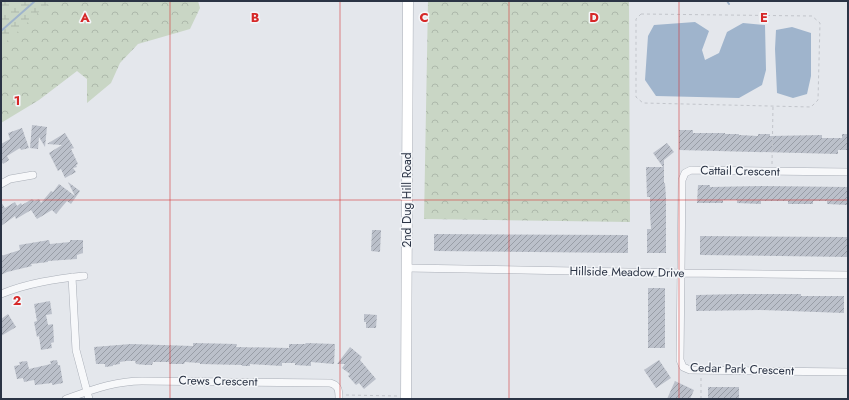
<svg xmlns="http://www.w3.org/2000/svg" width="849" height="400" font-family="Jost,sans-serif">
<style>
.forest{fill:url(#forest-crowns)}
.wetland{fill:url(#wetland-marsh)}
.water{fill:#9fb4cc}
.lines{fill:none;stroke-linecap:round;stroke-linejoin:round}
.stream{stroke:#9fb4cc;stroke-width:2}
.building{fill:url(#building-hatch)}
.street-casing{stroke:#a9aeb7;stroke-width:8}
.secondary-casing{stroke:#a9aeb7;stroke-width:11}
.path{stroke:#c2c5cb;stroke-width:1;stroke-dasharray:3 3;stroke-linecap:butt}
.street{stroke:#f7f8fa;stroke-width:7}
.secondary{stroke:#fff;stroke-width:10}
.grid{fill:none;stroke:#d62828;stroke-width:1;stroke-opacity:0.55}
.labels{text-anchor:middle;dominant-baseline:central;stroke-width:3;stroke-linejoin:round;paint-order:stroke}
.street-label{font-size:12px;fill:#2b3445;stroke:#f4f6f9}
.grid-label{font-size:13px;text-anchor:middle;font-weight:bold;fill:#d62828;stroke:#f4f6f9;stroke-width:3;stroke-linejoin:round;paint-order:stroke}
</style>
<defs>
<pattern id="forest-crowns" width="20" height="18" patternUnits="userSpaceOnUse"><rect width="20" height="18" fill="#c9d6c5"/><path d="M2 6a3 3 0 1 1 6 0M12 15a3 3 0 1 1 6 0" fill="none" stroke="#adb8ab"/></pattern>
<pattern id="wetland-marsh" width="20" height="14" patternUnits="userSpaceOnUse"><rect width="20" height="14" fill="#c9d6c5"/><path d="M1 5h8M5 5V1M11 12h8M15 12V8" fill="none" stroke="#adb8ab"/></pattern>
<pattern id="building-hatch" width="6" height="6" patternUnits="userSpaceOnUse"><rect width="6" height="6" fill="#bbc0ca"/><path d="M-1 1l2-2M0 6l6-6M5 7l2-2" fill="none" stroke="#989da6"/></pattern>
</defs>
<rect width="100%" height="100%" fill="#e4e7ec"/>
<path class="forest" d="M 1,1 L 198,1 L 200,8 L 190,29 L 138,44 L 120,63 L 111,83 L 87,103 L 87,79 L 77,71 L 39,100 L 1,123 Z
M 428,1 L 629,1 L 630,222 L 424,219 Z"/>
<path class="wetland" d="M 1,1 L 52,1 C 34,15 19,32 1,46 Z"/>
<path class="water" d="M 695,22 L 709,31 L 702,50 L 705,60 L 719,53 L 727,32 L 743,23 L 765,25 L 766,70 L 762,85 L 739,98 L 656,96 L 645,80 L 648,36 L 654,25 Z
M 792,27 L 811,33 L 811,76 L 807,94 L 793,98 L 777,93 L 775,49 L 776,30 Z"/>
<g class="lines">
<path class="stream" d="M 727,1 L 729,4
M 1,31 L 35,1"/>
</g>
<path class="building" d="M 32,125 L 47,127 L 45,147 L 39,137 L 38,149 L 30,148 Z
M 22,128 L 29,148 L 21,150 L 20,148 L 7,156 L 9,160 L 3,164 L 1,161 L 1,144 L 10,139 L 8,133 Z
M 679,130 L 693,130 L 693,133 L 725,133 L 725,134 L 739,134 L 739,135 L 758,136 L 758,134 L 770,134 L 770,136 L 822,135 L 822,138 L 842,138 L 842,134 L 848,134 L 848,150 L 838,150 L 838,154 L 679,150 Z
M 65,133 L 74,148 L 71,149 L 78,164 L 76,165 L 77,167 L 73,168 L 76,172 L 65,178 L 61,169 L 58,171 L 49,153 L 62,145 L 47,144 Z
M 667,143 L 674,152 L 664,160 L 664,183 L 665,183 L 666,198 L 666,253 L 647,253 L 647,229 L 651,229 L 650,213 L 650,197 L 647,197 L 646,167 L 663,167 L 653,153 Z
M 68,182 L 80,191 L 71,204 L 67,201 L 56,214 L 52,210 L 37,219 L 31,210 L 16,219 L 15,216 L 1,226 L 1,202 L 5,208 L 15,202 L 17,206 L 21,203 L 22,205 L 32,199 L 34,201 L 39,199 L 41,203 L 51,191 L 53,192 L 59,184 L 75,196 Z
M 698,185 L 710,185 L 710,187 L 761,186 L 848,187 L 848,205 L 827,204 L 827,201 L 813,201 L 813,204 L 788,204 L 788,201 L 761,201 L 761,204 L 737,203 L 737,200 L 723,200 L 723,203 L 697,203 Z
M 372,230 L 381,230 L 380,252 L 371,251 Z
M 434,234 L 628,235 L 628,253 L 434,251 Z
M 700,236 L 848,237 L 847,257 L 700,255 Z
M 49,240 L 50,244 L 70,242 L 70,240 L 83,240 L 83,253 L 77,255 L 77,259 L 48,261 L 48,262 L 31,264 L 32,266 L 7,272 L 1,275 L 1,256 L 20,250 L 19,245 Z
M 648,288 L 665,288 L 665,348 L 648,348 Z
M 739,294 L 801,294 L 801,296 L 844,296 L 844,313 L 760,310 L 696,311 L 696,295 Z
M 50,301 L 52,314 L 46,315 L 48,325 L 53,324 L 54,342 L 51,343 L 52,348 L 41,350 L 39,336 L 37,337 L 34,322 L 37,321 L 34,304 Z
M 8,314 L 16,327 L 1,336 L 1,319 Z
M 364,314 L 377,315 L 376,328 L 366,328 L 366,322 L 364,322 Z
M 193,343 L 237,344 L 236,347 L 289,348 L 289,344 L 305,344 L 306,343 L 335,344 L 334,364 L 311,362 L 311,366 L 295,365 L 295,363 L 282,363 L 282,366 L 250,364 L 250,366 L 242,366 L 242,365 L 200,364 L 200,363 L 185,362 L 184,364 L 169,364 L 169,362 L 153,362 L 152,365 L 146,365 L 136,364 L 135,361 L 126,361 L 120,362 L 120,364 L 113,365 L 113,366 L 105,367 L 105,364 L 96,364 L 94,347 L 131,344 L 193,346 Z
M 350,347 L 362,357 L 360,360 L 376,379 L 364,389 L 359,383 L 356,385 L 348,376 L 350,374 L 342,368 L 345,364 L 337,364 Z
M 57,360 L 58,365 L 60,365 L 63,383 L 52,385 L 52,383 L 35,385 L 34,380 L 24,382 L 23,378 L 17,379 L 14,366 L 20,365 L 19,362 L 27,361 L 29,369 L 51,364 L 50,361 Z
M 659,360 L 671,378 L 656,388 L 644,370 Z
M 675,381 L 694,390 L 690,399 L 667,399 Z
M 708,387 L 739,387 L 739,399 L 708,399 Z"/>
<g class="lines">
<defs>
<path id="street" d="M 848,172 L 691,170 L 685,173 L 682,180 L 680,360 L 683,367 L 690,370 L 848,372
M 1,184 L 10,179 L 33,175
M 407,268 L 682,273 L 848,275
M 72,277 L 76,350 L 89,399
M 1,294 C 28,283 55,279 84,276
M 66,399 C 92,390 115,381 142,381 L 330,383 C 339,385 339,391 339,399"/>
<path id="secondary" d="M 406,399 L 408,1"/>
</defs>
<use href="#street" class="street-casing"/>
<use href="#secondary" class="secondary-casing"/>
<path class="path" d="M 641,14 L 812,16 L 820,23 L 818,100 L 811,107 L 643,103 L 636,97 L 636,19 Z
M 772,164 L 773,106
M 346,395 L 397,396
M 701,399 L 701,377"/>
<use href="#street" class="street"/>
<use href="#secondary" class="secondary"/>
</g>
<path class="grid" d="M 170,1 L 170,399M 340,1 L 340,399M 509,1 L 509,399M 679,1 L 679,399M 1,200 L 848,200"/>
<g class="labels">
<g class="street-label">
<text transform="translate(740 171) rotate(1)">Cattail Crescent</text>
<text transform="translate(407 200) rotate(-90)">2nd Dug Hill Road</text>
<text transform="translate(627 272) rotate(1)">Hillside Meadow Drive</text>
<text transform="translate(742 369) rotate(2)">Cedar Park Crescent</text>
<text transform="translate(218 381) rotate(1)">Crews Crescent</text>
</g>
</g>
<g class="grid-label">
<text x="85" y="22">A</text>
<text x="255" y="22">B</text>
<text x="424" y="22">C</text>
<text x="594" y="22">D</text>
<text x="764" y="22">E</text>
<text x="17" y="105">1</text>
<text x="17" y="305">2</text>
</g>
<rect width="849" height="400" fill="none" stroke="#2b3445" stroke-width="4"/>
</svg>
